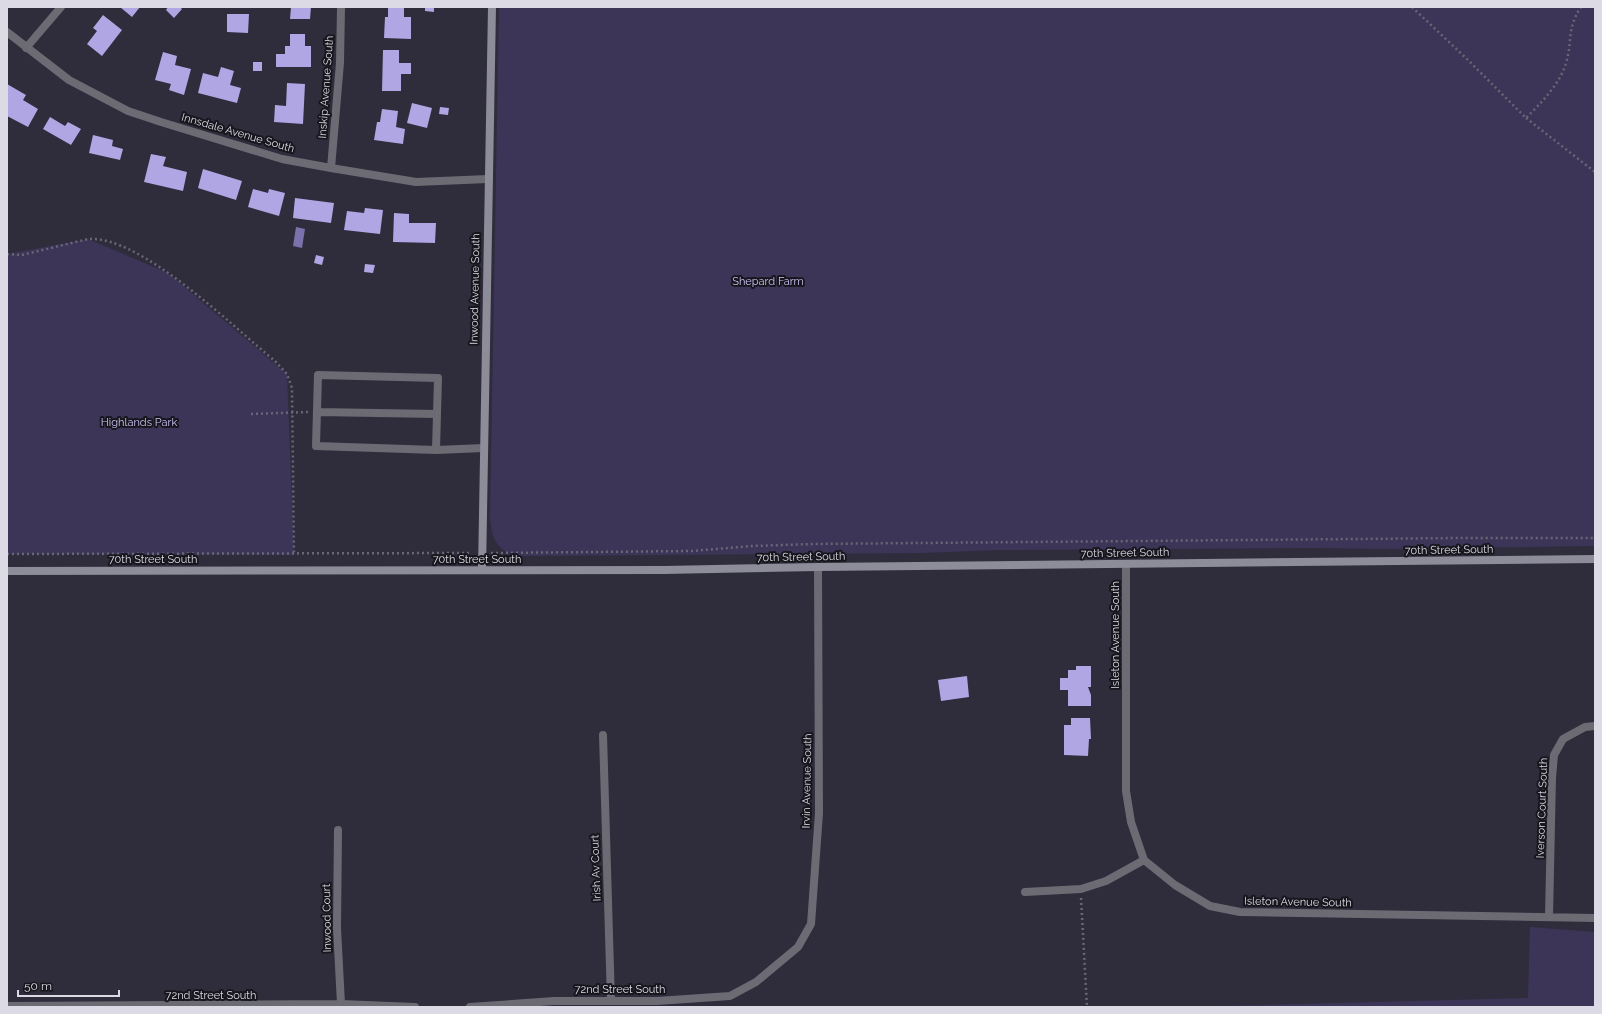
<svg xmlns="http://www.w3.org/2000/svg" width="1602" height="1014" font-family="Raleway,sans-serif">
<style>
.green{fill:#3c3558}
.water{fill:#7b71ab}
.building{fill:#b0a6e3}
.lines{fill:none;stroke-linecap:round;stroke-linejoin:round}
.path{stroke:#696775;stroke-width:2.5;stroke-dasharray:2 3;stroke-linecap:butt}
.lane{stroke:#6c6b73;stroke-width:8}
.street{stroke:#6c6b73;stroke-width:8}
.secondary{stroke:#8d8c99;stroke-width:8}
.labels{text-anchor:middle;dominant-baseline:central;stroke-width:4;stroke-linejoin:round;paint-order:stroke}
.street-label{font-size:11px;fill:#dcdbe5;stroke:#17161d}
.park-label{font-size:11px;fill:#cbc3f6;stroke:#17161d}
</style>
<rect width="100%" height="100%" fill="#2f2c3c"/>
<path class="green" d="M 499,7 L 1595,7 L 1595,546 L 1386,549 L 1315,548 L 1001,550 L 922,553 L 524,556 C 498,554 492,541 490,517 Z
M 88,239 L 168,273 L 287,374 L 294,555 L 7,554 L 7,254 Z
M 1530,927 L 1595,932 L 1595,1007 L 1187,1007 L 1528,998 Z"/>
<path class="water" d="M 296,227 L 305,229 L 302,248 L 293,246 Z"/>
<path class="building" d="M 120,7 L 140,7 L 132,17 Z
M 168,7 L 180,7 L 182,9 L 174,18 L 166,10 Z
M 291,7 L 311,7 L 310,19 L 290,19 Z
M 388,7 L 404,7 L 404,17 L 411,17 L 411,39 L 384,38 L 385,17 L 388,17 Z
M 425,7 L 434,7 L 434,12 L 425,11 Z
M 227,14 L 249,14 L 248,33 L 227,32 Z
M 103,15 L 122,30 L 102,56 L 87,44 L 97,31 L 93,28 Z
M 290,34 L 305,34 L 305,46 L 311,46 L 311,67 L 276,67 L 276,54 L 285,54 L 285,46 L 290,46 Z
M 383,50 L 399,50 L 399,63 L 411,63 L 411,74 L 401,74 L 401,91 L 382,91 Z
M 163,52 L 177,56 L 175,65 L 191,69 L 184,95 L 169,90 L 171,84 L 155,80 Z
M 253,62 L 262,62 L 262,71 L 253,71 Z
M 221,67 L 234,71 L 230,85 L 241,88 L 237,103 L 198,93 L 203,73 L 218,77 Z
M 287,83 L 305,84 L 303,124 L 274,122 L 275,105 L 286,106 Z
M 7,84 L 26,95 L 23,100 L 38,109 L 28,127 L 7,116 Z
M 412,103 L 432,108 L 427,128 L 407,123 Z
M 440,107 L 449,108 L 448,115 L 439,114 Z
M 382,109 L 398,111 L 396,127 L 405,129 L 403,144 L 374,140 L 377,122 L 380,122 Z
M 50,117 L 65,126 L 68,122 L 81,129 L 71,145 L 43,129 Z
M 93,135 L 113,140 L 112,146 L 123,149 L 120,160 L 89,153 Z
M 151,154 L 166,157 L 163,166 L 187,172 L 183,191 L 144,182 Z
M 203,169 L 242,181 L 236,200 L 198,188 Z
M 253,189 L 268,193 L 269,189 L 285,193 L 279,216 L 248,207 Z
M 295,198 L 334,203 L 331,223 L 293,218 Z
M 365,208 L 383,210 L 380,234 L 344,230 L 347,211 L 364,213 Z
M 394,213 L 409,214 L 409,223 L 436,223 L 435,243 L 393,242 Z
M 316,255 L 324,257 L 322,265 L 314,263 Z
M 365,264 L 375,265 L 373,273 L 364,272 Z
M 1076,666 L 1091,666 L 1091,687 L 1088,687 L 1091,695 L 1091,706 L 1068,706 L 1068,690 L 1060,690 L 1060,678 L 1068,678 L 1068,670 L 1076,670 Z
M 967,676 L 969,697 L 941,701 L 938,680 Z
M 1071,718 L 1090,718 L 1091,739 L 1089,739 L 1088,756 L 1064,755 L 1064,725 L 1071,725 Z"/>
<g class="lines">
<path class="path" d="M 1412,7 L 1468,60 L 1526,118 C 1541,103 1560,84 1566,63 C 1573,40 1566,30 1581,7
M 1526,118 L 1595,172
M 7,254 L 22,255 L 88,239 C 141,235 234,328 275,361 L 287,374 L 292,388 L 294,555
M 251,414 L 308,412
M 491,553 L 692,551 L 752,546 L 812,544 L 1461,538 L 1595,538
M 7,554 L 472,553
M 1081,898 L 1087,1007"/>
<path class="lane" d="M 317,412 L 437,414
M 436,450 L 438,378 L 318,375 L 316,446 L 436,450 L 484,448"/>
<path class="street" d="M 7,32 L 69,80 L 128,111 L 161,122 L 282,159 L 331,168 L 416,182 L 488,179
M 26,48 L 61,7
M 331,168 L 340,63 L 341,7
M 1126,564 L 1126,791 L 1131,822 L 1144,860 L 1175,885 L 1210,906 L 1240,912 L 1595,918
M 603,735 L 611,1001
M 338,830 L 337,928 L 341,1004
M 1025,892 L 1081,889 L 1106,881 L 1144,860
M 1549,916 L 1552,778 L 1554,755 L 1563,739 L 1585,727 L 1595,726
M 7,1006 L 341,1004 L 415,1007
M 470,1007 L 554,1001 L 657,1001 L 730,996 L 756,982 L 798,947 L 811,924 L 819,813 L 818,567"/>
<path class="secondary" d="M 482,570 L 492,7
M 7,571 L 664,570 L 818,567 L 1595,559"/>
</g>
<g class="labels">
<g class="street-label">
<text transform="translate(326 87) rotate(-86)">Inskip Avenue South</text>
<text transform="translate(238 133) rotate(16)">Innsdale Avenue South</text>
<text transform="translate(475 289) rotate(-89)">Inwood Avenue South</text>
<text transform="translate(1449 550) rotate(-1)">70th Street South</text>
<text transform="translate(1125 553) rotate(-1)">70th Street South</text>
<text transform="translate(801 557) rotate(-1)">70th Street South</text>
<text x="153" y="559">70th Street South</text>
<text x="477" y="559">70th Street South</text>
<text transform="translate(1115 635) rotate(-90)">Isleton Avenue South</text>
<text transform="translate(807 781) rotate(-89)">Irvin Avenue South</text>
<text transform="translate(1542 808) rotate(-88)">Iverson Court South</text>
<text transform="translate(596 868) rotate(-92)">Irish Av Court</text>
<text transform="translate(1298 902) rotate(1)">Isleton Avenue South</text>
<text transform="translate(327 918) rotate(-91)">Inwood Court</text>
<text x="620" y="989">72nd Street South</text>
<text x="211" y="995">72nd Street South</text>
</g>
<g class="park-label">
<text x="768" y="281">Shepard Farm</text>
<text x="139" y="422">Highlands Park</text>
</g>
</g>
<rect width="1602" height="1014" fill="none" stroke="#dcdbe5" stroke-width="16"/>
<path d="M18 990v6h101v-6" fill="none" stroke="#dcdbe5" stroke-width="2"/>
<text x="24" y="990" font-size="12" fill="#dcdbe5" stroke="#17161d" stroke-width="3" paint-order="stroke">50 m</text>
</svg>
